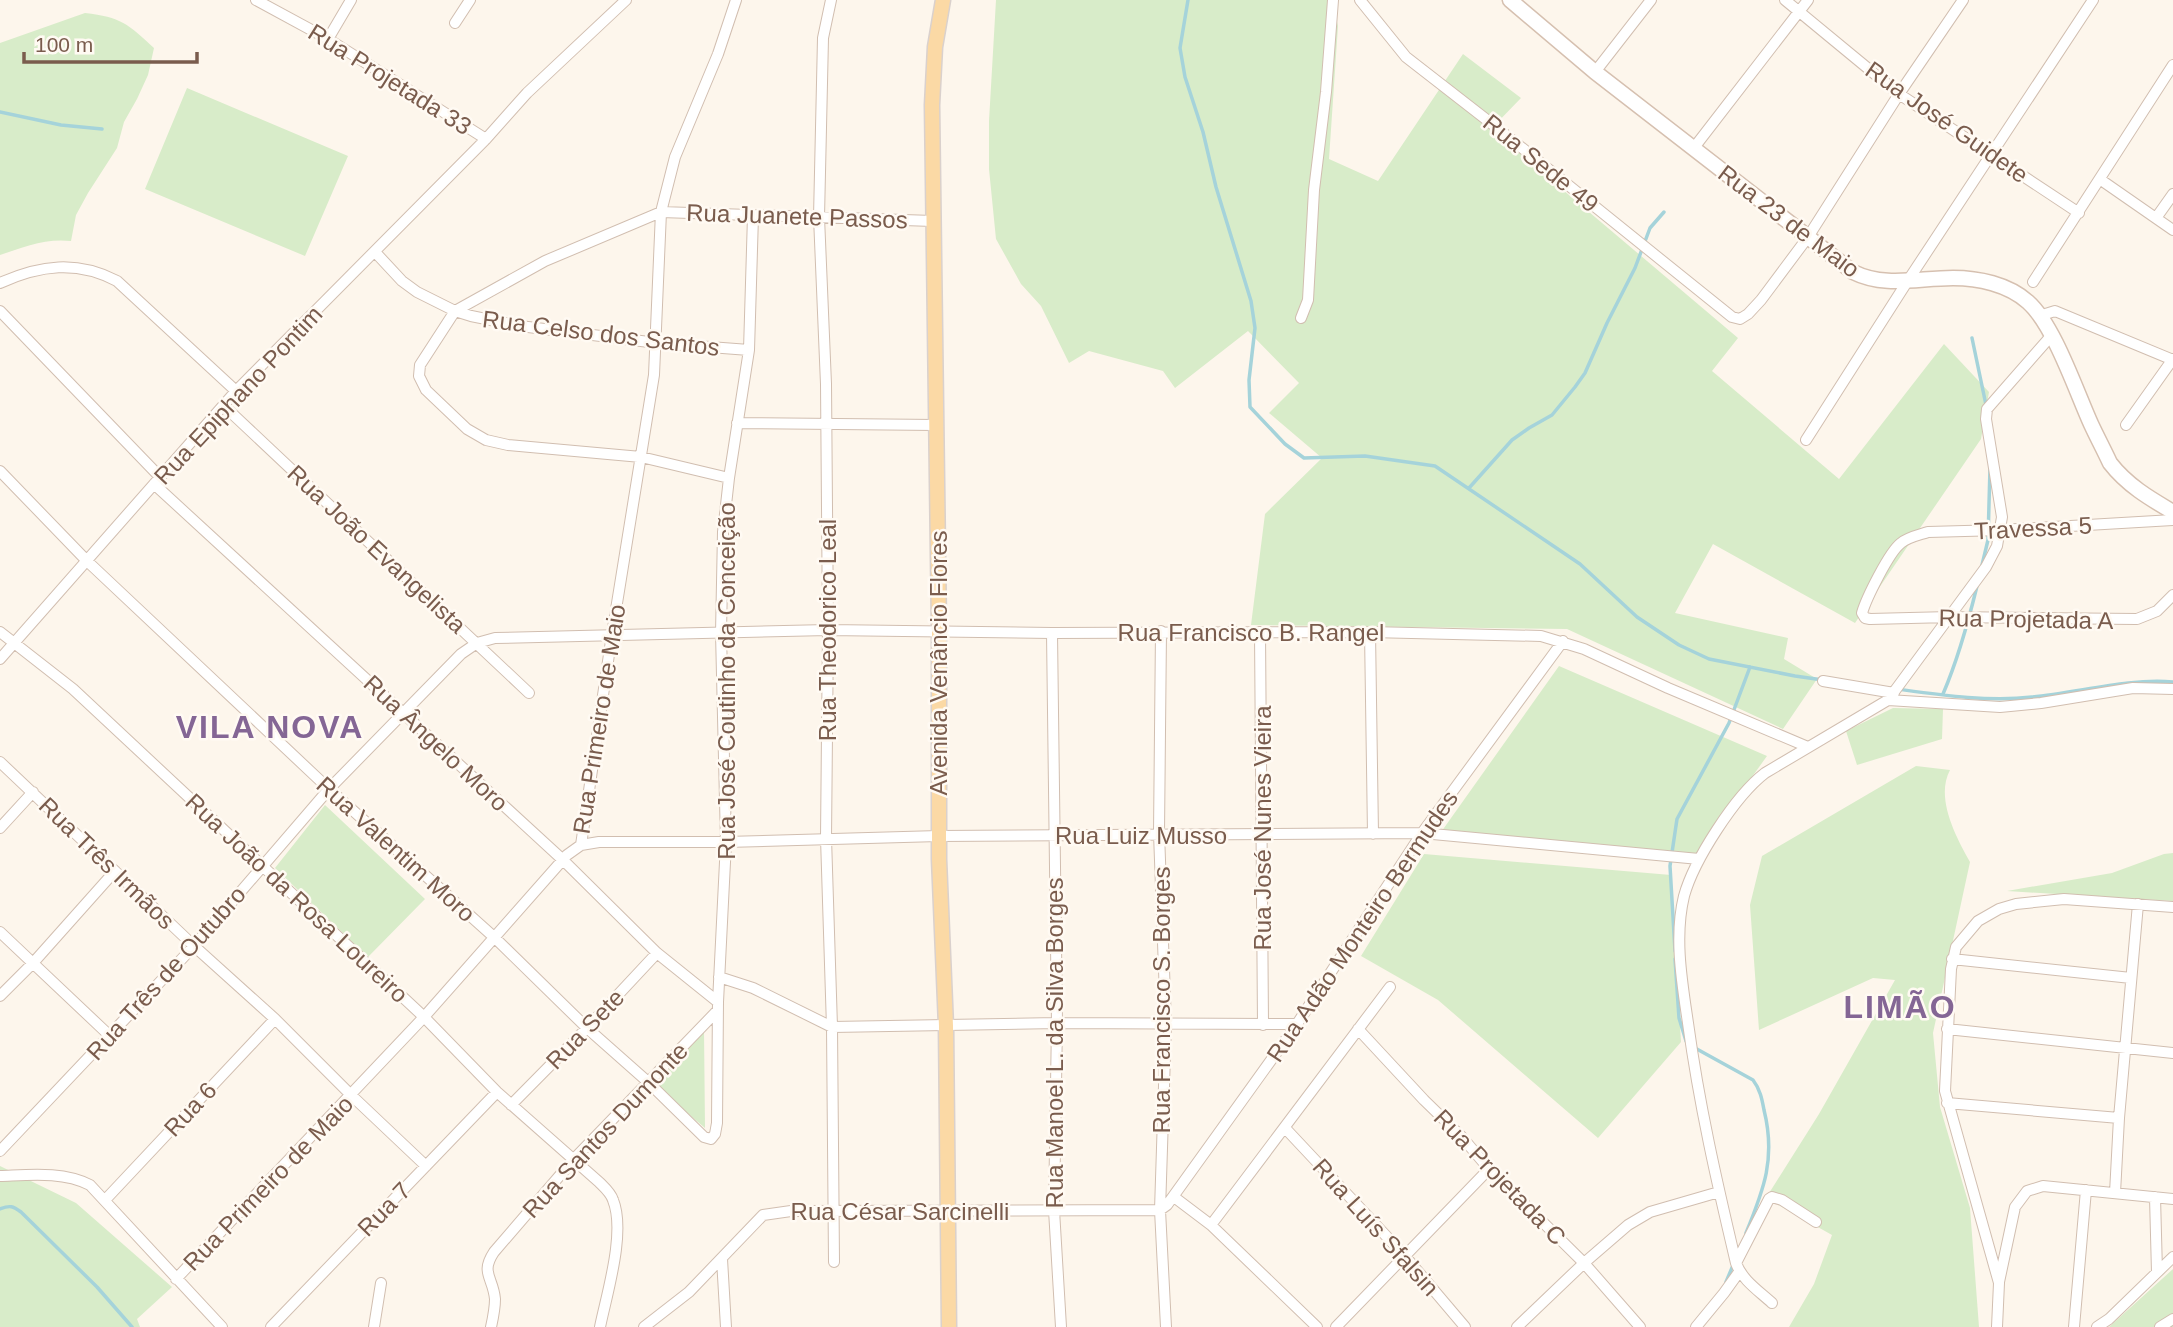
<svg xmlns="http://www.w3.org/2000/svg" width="2173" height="1327" font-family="Arial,sans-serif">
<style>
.green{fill:#d8ecc9}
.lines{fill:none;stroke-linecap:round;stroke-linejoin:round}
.stream{stroke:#a5d3da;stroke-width:3.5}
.street-casing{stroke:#d1beb0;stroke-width:12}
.secondary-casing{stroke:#d6c0b0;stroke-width:17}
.primary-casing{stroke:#dad1cd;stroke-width:17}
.street{stroke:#fff;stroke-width:10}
.secondary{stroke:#fff;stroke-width:14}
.primary{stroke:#fbd9a5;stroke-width:14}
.labels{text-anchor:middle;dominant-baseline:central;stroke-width:5;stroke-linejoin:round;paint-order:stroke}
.street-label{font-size:24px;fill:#7a5c4d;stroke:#fffaf3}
.district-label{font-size:32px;font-weight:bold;letter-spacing:2px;fill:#846695;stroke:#fffaf3}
</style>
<rect width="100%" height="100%" fill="#fdf6ec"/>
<path class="green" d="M 996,0 L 1332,0 L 1338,26 L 1329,159 L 1378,181 L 1463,54 L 1521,98 L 1491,129 L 1738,338 L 1712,371 L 1839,479 L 1944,344 L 1989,392 L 1981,439 L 1855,623 L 1713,544 L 1675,613 L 1788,638 L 1784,659 L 1817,679 L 1783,729 L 1567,629 L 1251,625 L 1265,514 L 1322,458 L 1269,413 L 1299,383 L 1248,331 L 1175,388 L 1163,371 L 1089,351 L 1069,363 L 1041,306 L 1021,284 L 996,239 L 989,169 L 989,121 Z
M 85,13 C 121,17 128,24 154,48 L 148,75 L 137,99 L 124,122 L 117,148 L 88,193 L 76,215 L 71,241 C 46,238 23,247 0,255 L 0,43 Z
M 187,88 L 348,156 L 305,256 L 145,189 Z
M 1559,666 L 1767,756 L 1695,856 L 1439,835 Z
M 1893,708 L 1943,709 L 1942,739 L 1857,765 L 1846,731 Z
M 1916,766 L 1950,770 C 1935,798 1956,837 1970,862 L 1933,1033 L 1940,1107 L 1970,1208 L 1979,1327 L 1789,1327 L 1814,1284 L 1832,1235 L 1766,1198 L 1819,1114 L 1895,980 L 1873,978 L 1759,1030 L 1750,905 L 1762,856 Z
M 325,805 L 425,899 L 368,957 L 275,868 Z
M 2173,853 L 2173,901 L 2007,891 L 2112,873 L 2164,854 Z
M 1424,854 L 1671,875 L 1681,1042 L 1598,1138 L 1438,1000 L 1361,956 Z
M 704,1030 L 705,1128 L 653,1084 Z
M 0,1166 L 76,1203 L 172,1287 L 137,1319 L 140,1327 L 0,1327 Z
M 2173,1269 L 2173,1327 L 2109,1327 Z"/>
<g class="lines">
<path class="stream" d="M 1188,0 L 1180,48 L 1185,77 L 1203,132 L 1216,187 L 1251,301 L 1255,328 L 1249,380 L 1250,407 L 1285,444 L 1304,458 L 1365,456 L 1435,466 L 1580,564 L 1637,617 L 1679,645 L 1709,659 L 1795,676 L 1823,680
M 0,112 L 61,125 L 102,129
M 1972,338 L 1986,405
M 1469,488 L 1512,440 L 1529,428 L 1552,415 L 1575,387 L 1585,373 L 1607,323 L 1635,268 L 1650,228 L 1664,212
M 1982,565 L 1988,540 L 1990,468
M 1897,689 C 1941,695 1988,702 2032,697 C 2078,693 2127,678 2173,682
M 1943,694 C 1958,659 1968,623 1977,586
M 1675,951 L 1670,866 L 1677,819 L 1729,723 L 1750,667
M 1675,959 L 1679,1018 L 1686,1041
M 1695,1048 L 1753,1080 C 1760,1089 1762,1099 1764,1110 C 1776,1158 1764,1189 1746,1233
M 0,1209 C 10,1205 13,1206 21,1212 L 97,1287 L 132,1327
M 1726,1282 L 1734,1263"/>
<defs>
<path id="street" d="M 256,0 L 328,39 L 486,139
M 831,0 L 823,38 L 819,217 L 826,384 L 828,630 L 826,838 L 832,1027 L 834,1262
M 1360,0 L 1406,57 L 1496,127 L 1732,317 L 1740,319 L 1748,314 L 1761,300 L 1808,237 L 1899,94 L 1963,0
M 1785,0 L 1899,94 L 2079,213
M 455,23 L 470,0
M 328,39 L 351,0
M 1595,72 L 1651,0
M 1693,149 L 1808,0
M 2101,180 L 2173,230
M 2156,218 L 2173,194
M 375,252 L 402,281 L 417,292 L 455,311 L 471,316 L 520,326 L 657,343 L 749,350
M 2033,282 L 2173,65
M 0,283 C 40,265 77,260 117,281 L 236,391
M 0,311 L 160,477
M 2039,316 L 2055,311 L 2173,360
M 1301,318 L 1308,300 L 1314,190 L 1326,92 L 1333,0
M 224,406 L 529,693
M 737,423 L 936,425
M 2126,425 L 2173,359
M 1806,440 L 1907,282 L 2093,0
M 0,471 L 87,561 L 329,789 L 495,938 L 587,1028 L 648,1082 L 704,1137 L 711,1139 L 715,1134 L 717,1123 L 718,1002 L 726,842 L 721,633 L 723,532 L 729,478 L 749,350 L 753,216
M 729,478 L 641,457 L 508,445 L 486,440 L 467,429 L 426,390 L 419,376 L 420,365 L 455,311 L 545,261 L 661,212 L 933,221
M 154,484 L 563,860 L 657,953 L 718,1002
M 2173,520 L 2001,530 L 1928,532 C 1919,535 1908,537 1901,543 C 1889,552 1866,599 1862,613 L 1865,618 L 1870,619 L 1950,617 L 2137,619 L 2157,611 L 2173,595
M 1161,631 L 1159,833 L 1166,1024 L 1160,1210 L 1166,1327
M 0,632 L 73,689 L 424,1017 L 497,1092 L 599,1182 C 604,1187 611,1193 613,1200 C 626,1232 607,1293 600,1327
M 1260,632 L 1263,1025
M 1370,632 L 1373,834
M 1052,633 L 1057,1023 L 1054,1210 L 1061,1327
M 0,659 L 236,391 L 486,139 L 527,93 L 626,0
M 1823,681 L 1894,693
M 1888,700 L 1986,567 L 1997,546 L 2002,517 L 1986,419 L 1987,409 L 2051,336
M 0,762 L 194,946 L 275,1019 L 351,1095 L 426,1166
M 0,828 L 33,792
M 581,845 L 599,842 L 726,842 L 939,836 L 1422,833 L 1699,859
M 0,932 L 110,1036
M 1952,959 L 2131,978
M 719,977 L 753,988 L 832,1027 L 1057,1023 L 1297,1024
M 0,996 L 33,963 L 115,871
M 1358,1029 L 1424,1100 L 1462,1137 L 1489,1169 L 1584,1263 L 1640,1327
M 1947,1029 L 2173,1053
M 1947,1103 L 2119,1118
M 511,1105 L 587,1028 L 657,953
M 1285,1128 L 1404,1255 L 1465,1327
M 0,1151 L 194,946 L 329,789 L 461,654 L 477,643 L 495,638 L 828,630 L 1052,633 L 1370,632 L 1541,636 L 1584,649 L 1668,688 L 1808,747
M 0,1176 C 29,1175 63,1171 90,1185 L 222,1327
M 2115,1193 L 2119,1118 L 2138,904
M 1174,1197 L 1211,1225 L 1317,1327
M 2155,1197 L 2157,1272
M 106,1199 L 275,1019
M 1211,1225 L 1390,987
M 722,1259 L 726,1327
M 1736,1263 L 1769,1199 L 1772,1197 L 1782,1200 L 1816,1222
M 176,1279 L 424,1017 L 567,855 L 581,845 L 612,634 L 654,375 L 661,212 L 675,157 L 718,54 L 736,0
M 1999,1282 L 2015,1207 L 2027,1191 L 2043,1186 L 2173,1199
M 1772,1303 C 1759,1291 1742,1280 1736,1263 C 1717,1183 1699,1104 1688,1023 C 1682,982 1674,937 1684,896 C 1694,860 1735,796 1765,773 L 1888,700 L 2000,707 L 2041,703 L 2133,688 L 2173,689
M 271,1327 L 497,1092
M 374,1327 L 381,1283
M 491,1327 C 493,1318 495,1309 495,1299 C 493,1277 480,1273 494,1252 L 574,1159 L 718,1010
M 644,1327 L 689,1292 L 763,1215 L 791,1211 L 1160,1210 L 1167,1205 L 1297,1024 L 1422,833 L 1563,641
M 1336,1327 L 1489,1169
M 1517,1327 L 1584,1263 L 1628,1225 L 1650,1212 L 1719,1192
M 1696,1327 L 1724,1293 L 1739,1272
M 1997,1327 L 1999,1283 L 1945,1091 L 1951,969 L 1956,947 L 1978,921 L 1999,909 L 2016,904 L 2064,899 L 2173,907
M 2074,1327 L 2086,1190
M 2097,1327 L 2109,1319 L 2173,1257
M 2160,1327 L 2173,1319"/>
<path id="secondary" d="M 1510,0 L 1595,72 L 1853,272 C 1885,288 1918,278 1953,278 C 1978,278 2008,284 2028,302 C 2054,325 2076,391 2091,424 C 2097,437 2104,450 2110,463 C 2127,485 2149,498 2173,512"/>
<path id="primary" d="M 943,0 L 935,47 L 932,105 L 939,630 L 939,859 L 946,1026 L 949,1327"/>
</defs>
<use href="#street" class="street-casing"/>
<use href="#secondary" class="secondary-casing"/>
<use href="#primary" class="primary-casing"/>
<use href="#street" class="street"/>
<use href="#secondary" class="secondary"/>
<use href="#primary" class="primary"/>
</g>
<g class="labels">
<g class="street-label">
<text transform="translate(390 79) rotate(32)">Rua Projetada 33</text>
<text transform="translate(1947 122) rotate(35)">Rua José Guidete</text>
<text transform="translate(1541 163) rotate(39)">Rua Sede 49</text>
<text transform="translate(797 216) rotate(2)">Rua Juanete Passos</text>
<text transform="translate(1789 221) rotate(37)">Rua 23 de Maio</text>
<text transform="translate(601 333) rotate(7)">Rua Celso dos Santos</text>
<text transform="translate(238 395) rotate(-47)">Rua Epiphano Pontim</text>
<text transform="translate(2033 528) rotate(-3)">Travessa 5</text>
<text transform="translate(377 549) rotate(43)">Rua João Evangelista</text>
<text transform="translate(2026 619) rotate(1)">Rua Projetada A</text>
<text transform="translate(827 630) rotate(-90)">Rua Theodorico Leal</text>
<text x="1251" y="632">Rua Francisco B. Rangel</text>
<text transform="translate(938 663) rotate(-90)">Avenida Venâncio Flores</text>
<text transform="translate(726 681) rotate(-90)">Rua José Coutinho da Conceição</text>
<text transform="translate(599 719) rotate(-81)">Rua Primeiro de Maio</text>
<text transform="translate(436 743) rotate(43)">Rua Ângelo Moro</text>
<text transform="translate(1262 828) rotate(-90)">Rua José Nunes Vieira</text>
<text x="1141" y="835">Rua Luiz Musso</text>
<text transform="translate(396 849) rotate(42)">Rua Valentim Moro</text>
<text transform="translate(107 863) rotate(44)">Rua Três Irmãos</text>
<text transform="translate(297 898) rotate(43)">Rua João da Rosa Loureiro</text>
<text transform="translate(1362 926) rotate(-56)">Rua Adão Monteiro Bermudes</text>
<text transform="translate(166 973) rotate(-48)">Rua Três de Outubro</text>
<text transform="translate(1161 1000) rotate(-90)">Rua Francisco S. Borges</text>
<text transform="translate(585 1029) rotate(-46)">Rua Sete</text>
<text transform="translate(1054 1043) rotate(-90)">Rua Manoel L. da Silva Borges</text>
<text transform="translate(190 1109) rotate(-47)">Rua 6</text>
<text transform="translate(605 1130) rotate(-47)">Rua Santos Dumonte</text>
<text transform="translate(1500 1177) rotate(46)">Rua Projetada C</text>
<text transform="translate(268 1183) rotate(-46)">Rua Primeiro de Maio</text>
<text transform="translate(384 1209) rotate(-46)">Rua 7</text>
<text x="900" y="1211">Rua César Sarcinelli</text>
<text transform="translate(1376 1227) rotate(48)">Rua Luís Sfalsin</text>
</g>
<g class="district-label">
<text x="270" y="727">VILA NOVA</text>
<text x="1900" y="1007">LIMÃO</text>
</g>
</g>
<path d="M24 52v10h173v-10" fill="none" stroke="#7a5c4d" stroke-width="3.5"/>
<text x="35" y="52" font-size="21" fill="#7a5c4d" stroke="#fffaf3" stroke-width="5" paint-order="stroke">100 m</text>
</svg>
